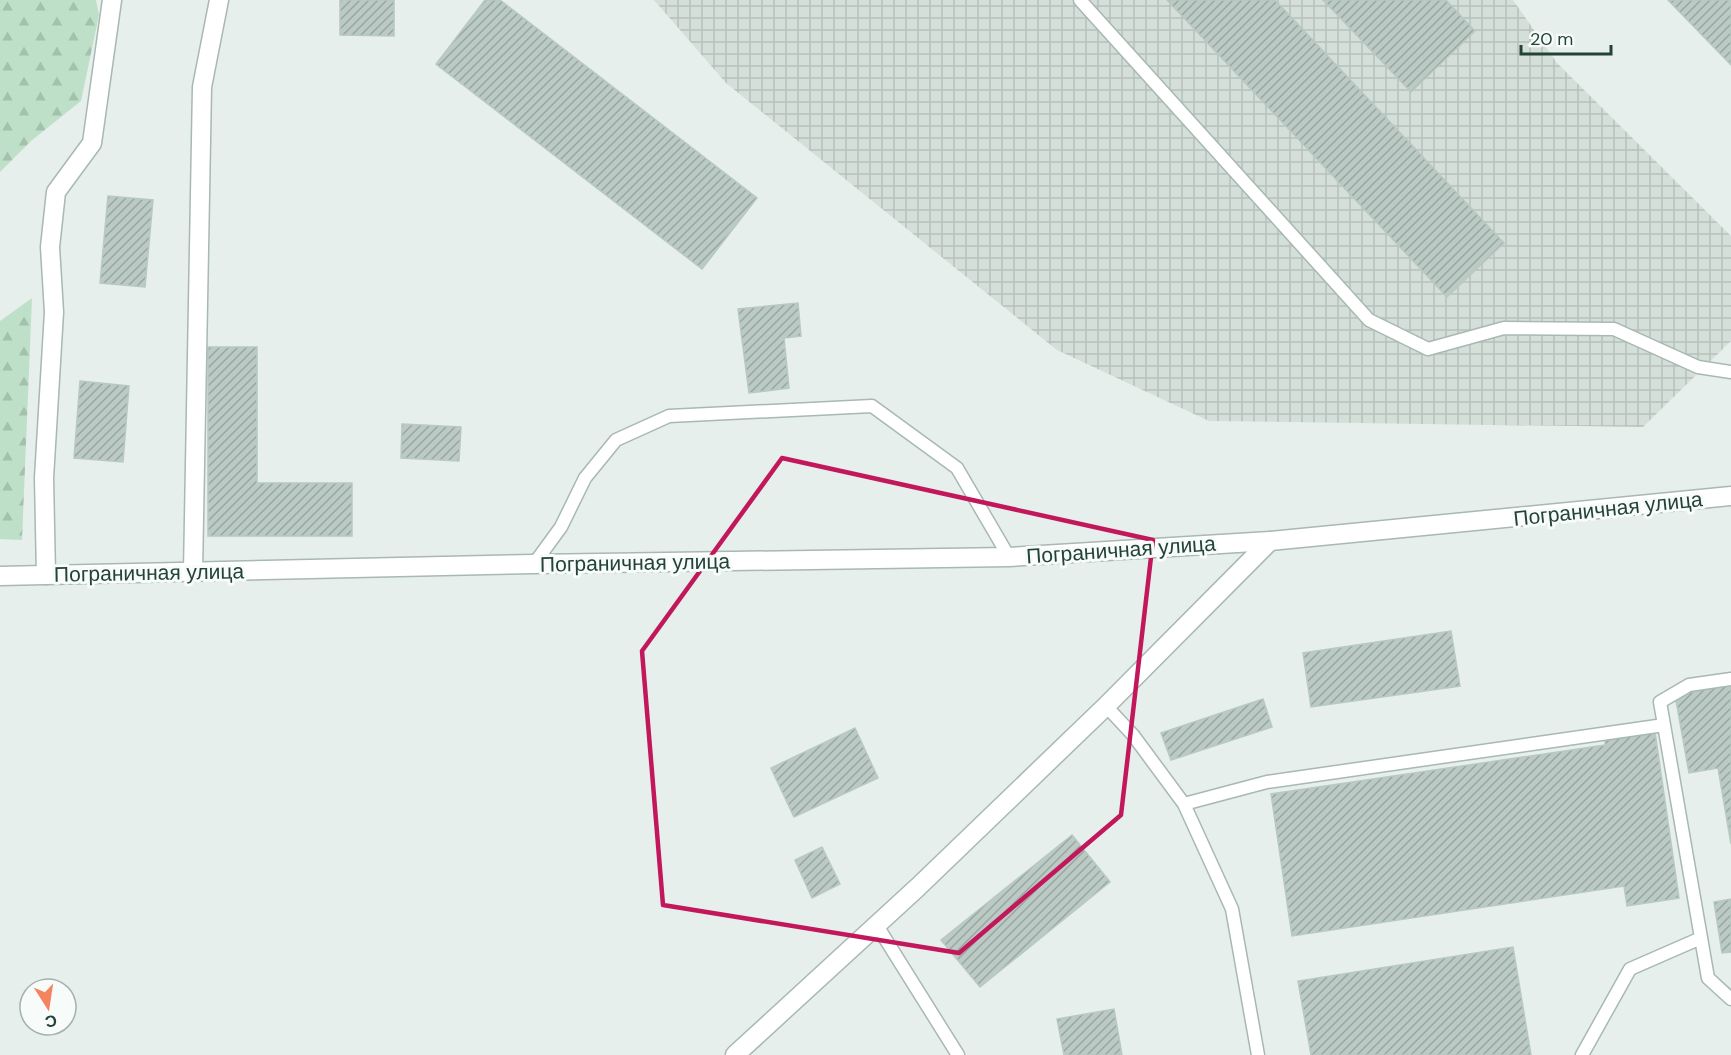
<svg xmlns="http://www.w3.org/2000/svg" width="1731" height="1055" font-family="'DM Sans',sans-serif">
<style>
.industrial{fill:url(#industrial-grid)}
.forest{fill:url(#forest-firs)}
.building{fill:url(#building-hatch);stroke:#b8c9c2;stroke-width:1.5}
.lines{fill:none;stroke-linecap:round;stroke-linejoin:round}
.service-casing{stroke:#a8b8b2;stroke-width:15}
.minor-casing{stroke:#a8b8b2;stroke-width:21}
.tertiary-casing{stroke:#a8b8b2;stroke-width:21}
.service{stroke:#fff;stroke-width:12}
.minor{stroke:#fff;stroke-width:18}
.tertiary{stroke:#fff;stroke-width:18}
.marked{fill:none;stroke:#c2185b;stroke-width:4.5;stroke-linejoin:round}
.labels{text-anchor:middle;dominant-baseline:central;stroke-width:6;stroke-linejoin:round;paint-order:stroke}
.street-label{font-size:21px;fill:#24423a;stroke:#f7fbf9}
</style>
<defs>
<pattern id="industrial-grid" width="8" height="8" patternUnits="userSpaceOnUse" patternTransform="scale(1.5)"><rect width="8" height="8" fill="#d4dfda"/><path d="M0 4h8M4 0v8" fill="none" stroke="#b6c1bc"/></pattern>
<pattern id="forest-firs" width="22" height="20" patternUnits="userSpaceOnUse" patternTransform="scale(1.5)"><rect width="22" height="20" fill="#bfe0c8"/><path d="M5 1l3.5 6h-7zM16 11l3.5 6h-7z" fill="#a4c1ad"/></pattern>
<pattern id="building-hatch" width="6" height="6" patternUnits="userSpaceOnUse" patternTransform="scale(1.5)"><rect width="6" height="6" fill="#bbcac4"/><path d="M-1 1l2-2M0 6l6-6M5 7l2-2" fill="none" stroke="#98a6a0"/></pattern>
</defs>
<rect width="100%" height="100%" fill="#e6efeb"/>
<path class="industrial" d="M 654,0 L 1513,0 L 1557,63 L 1731,236 L 1731,341 L 1643,427 L 1209,421 L 1057,350 L 726,83 Z"/>
<path class="forest" d="M 0,0 L 96,0 L 99,15 L 81,101 L 31,141 L 0,172 Z
M 32,298 L 22,540 L 0,539 L 0,321 Z"/>
<path class="building" d="M 340,0 L 394,0 L 394,36 L 340,35 Z
M 485,0 L 500,0 L 757,198 L 702,269 L 436,64 Z
M 1167,0 L 1275,0 L 1504,243 L 1447,297 Z
M 1323,0 L 1446,0 L 1475,31 L 1411,92 Z
M 1668,0 L 1731,0 L 1731,65 Z
M 108,196 L 153,200 L 145,287 L 100,283 Z
M 798,303 L 801,336 L 784,338 L 789,388 L 749,393 L 738,309 Z
M 208,347 L 257,347 L 257,483 L 352,483 L 352,536 L 208,536 Z
M 80,381 L 129,386 L 123,462 L 74,458 Z
M 402,424 L 461,427 L 459,461 L 401,458 Z
M 1451,631 L 1460,686 L 1311,707 L 1303,653 Z
M 1731,685 L 1731,844 L 1718,768 L 1689,773 L 1675,695 Z
M 1263,699 L 1272,727 L 1171,760 L 1161,733 Z
M 855,728 L 878,778 L 794,817 L 771,768 Z
M 1655,732 L 1679,898 L 1627,906 L 1624,886 L 1292,936 L 1271,794 L 1605,745 L 1605,740 Z
M 1072,835 L 1110,882 L 980,987 L 941,940 Z
M 822,847 L 840,884 L 812,898 L 795,860 Z
M 1731,899 L 1731,952 L 1722,953 L 1714,902 Z
M 1513,947 L 1531,1055 L 1311,1055 L 1298,981 Z
M 1114,1009 L 1122,1055 L 1064,1055 L 1057,1019 Z"/>
<g class="lines">
<defs>
<path id="service" d="M 1080,0 L 1369,320 L 1428,349 L 1504,328 L 1614,329 L 1698,367 L 1731,372
M 534,564 L 561,527 L 585,478 L 616,440 L 669,416 L 872,406 L 957,468 L 1009,557
M 1106,706 L 1133,735 L 1184,804 L 1267,782 L 1664,725 L 1660,702 L 1689,685 L 1731,679
M 1664,725 L 1708,978 L 1731,999
M 1184,804 L 1232,909 L 1258,1055
M 876,924 L 958,1055
M 1582,1055 L 1630,969 L 1701,938"/>
<path id="minor" d="M 193,572 L 202,87 L 219,0
M 46,575 L 44,478 L 54,312 L 50,247 L 56,192 L 92,143 L 112,0
M 735,1055 L 918,887 L 1106,706 L 1270,541"/>
<path id="tertiary" d="M 0,576 L 534,564 L 1009,557 L 1270,541 L 1731,496"/>
</defs>
<use href="#service" class="service-casing"/>
<use href="#minor" class="minor-casing"/>
<use href="#tertiary" class="tertiary-casing"/>
<use href="#service" class="service"/>
<use href="#minor" class="minor"/>
<use href="#tertiary" class="tertiary"/>
</g>
<path class="marked" d="M 782,458 L 1153,540 L 1121,815 L 959,953 L 663,905 L 642,651 Z"/>
<g class="labels">
<g class="street-label">
<text transform="translate(1608 509) rotate(-6)">Пограничная улица</text>
<text transform="translate(1121 550) rotate(-4)">Пограничная улица</text>
<text transform="translate(635 563) rotate(-1)">Пограничная улица</text>
<text transform="translate(149 573) rotate(-1)">Пограничная улица</text>
</g>
</g>
<g transform="translate(48 1007) rotate(168)"><circle r="28" fill="#f7fbf9" stroke="#a3b1ad" stroke-width="1.5"/>
<path d="M0-4.5L10 22L0 15L-10 22Z" fill="#f4845f"/>
<text y="-9" font-size="16" font-weight="bold" text-anchor="middle" fill="#24423a">С</text>
</g>
<path d="M1521 45v9h90v-9" fill="none" stroke="#24423a" stroke-width="3"/>
<text x="1530" y="45" font-size="18" fill="#24423a" stroke="#f7fbf9" stroke-width="4.5" paint-order="stroke">20 m</text>
</svg>
